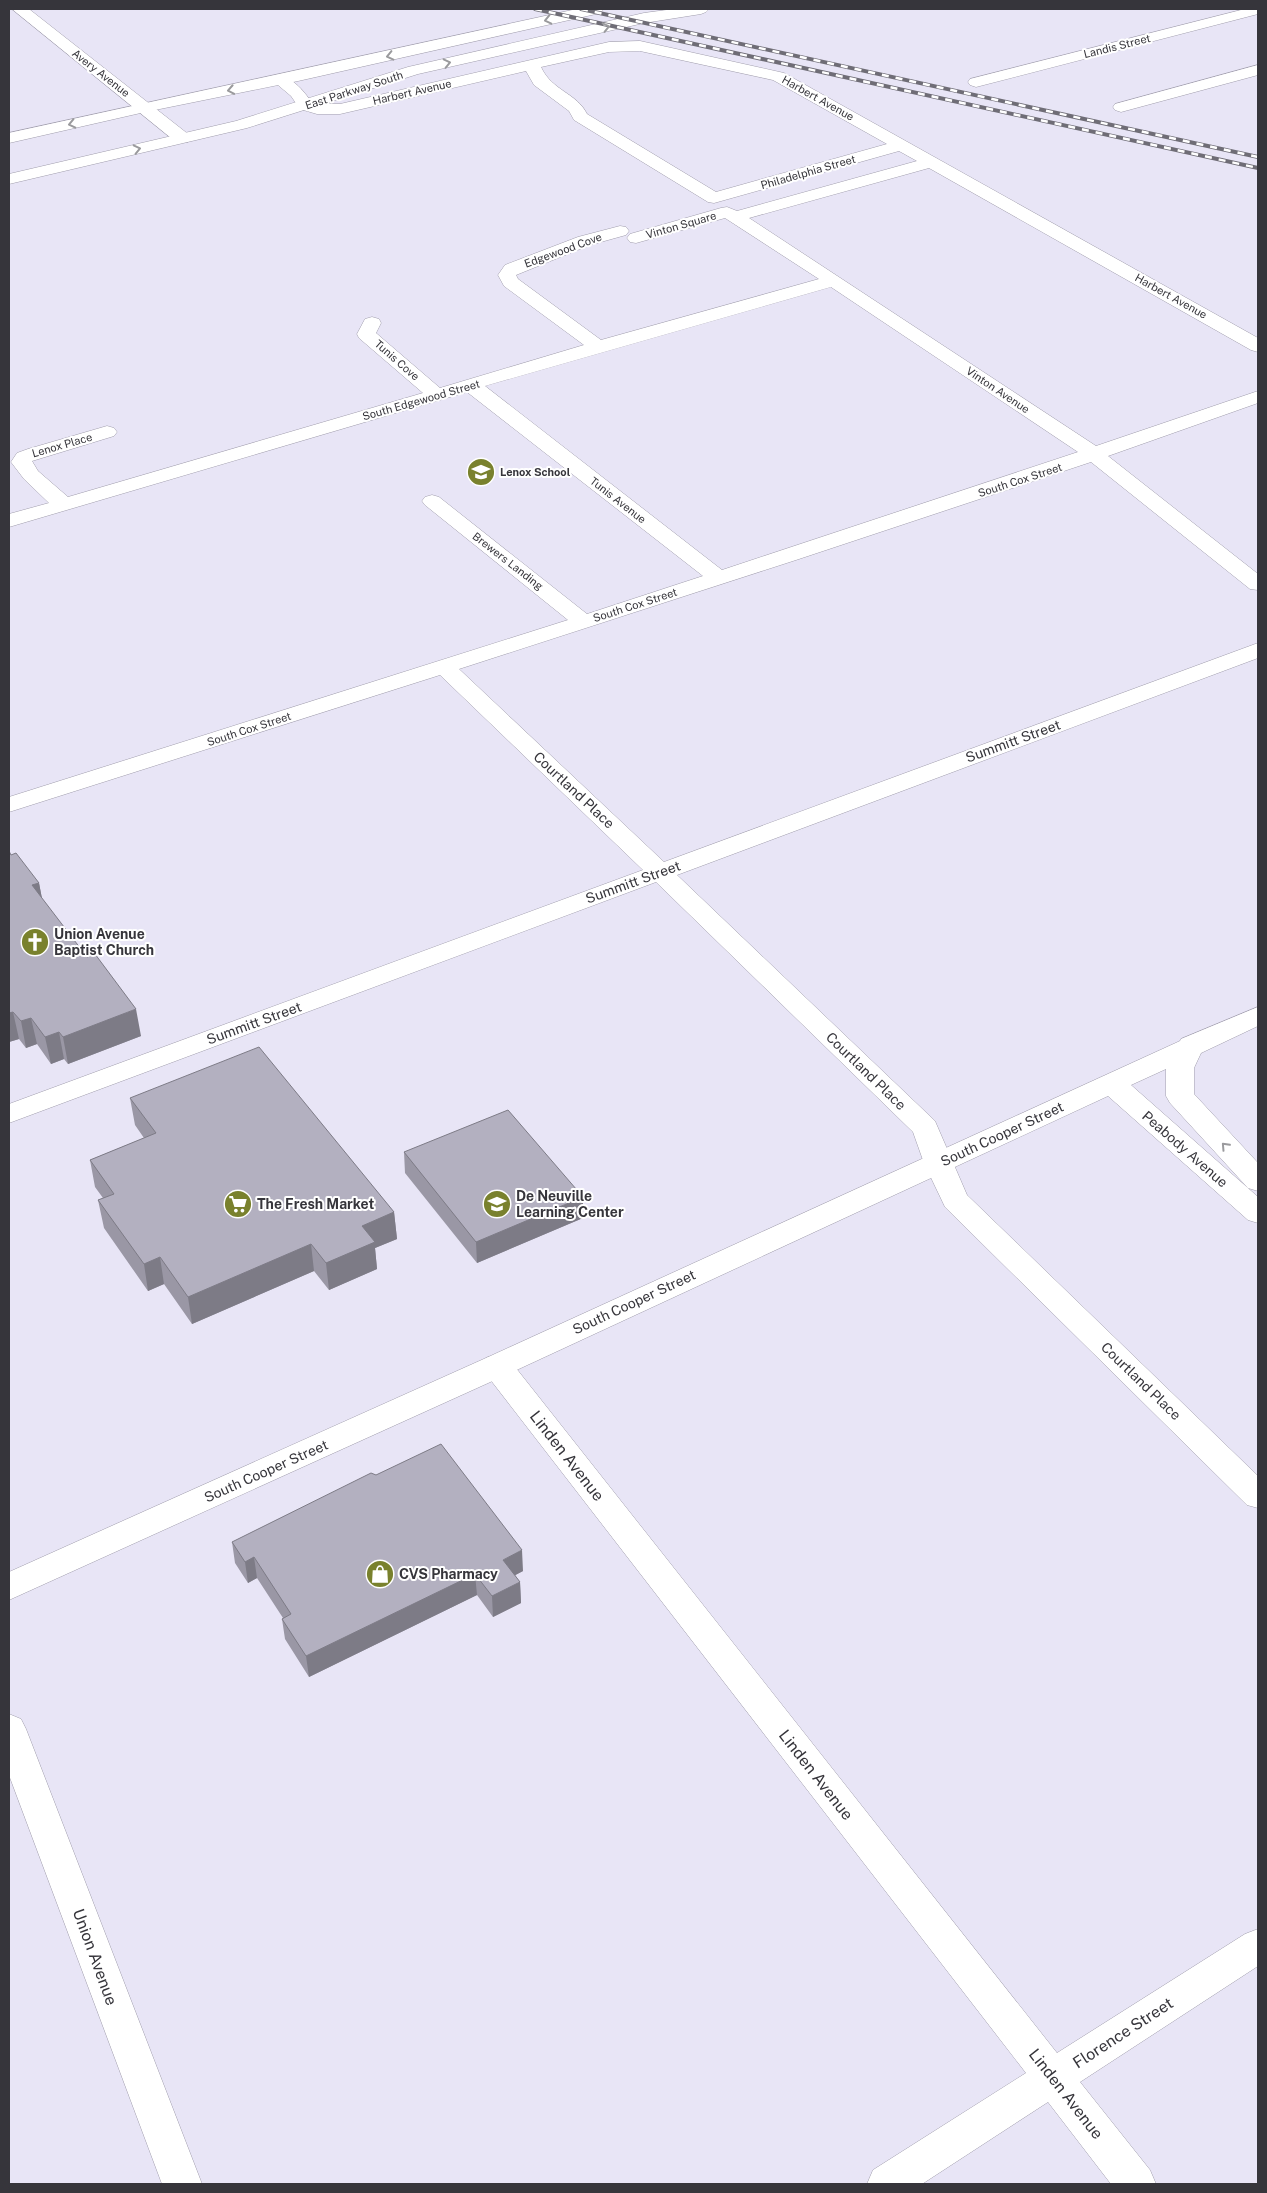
<svg xmlns="http://www.w3.org/2000/svg" width="1267" height="2193" font-family="'Public Sans',sans-serif">
<style>
.lines{fill:none;stroke-linecap:round;stroke-linejoin:round}
.minor-casing{stroke:#a09dac;stroke-width:1}
.tertiary-casing{stroke:#a09dac;stroke-width:1}
.secondary-casing{stroke:#a09dac;stroke-width:1}
.primary-casing{stroke:#a09dac;stroke-width:1}
.minor{fill:#fff;fill-rule:evenodd}
.tertiary{fill:#fff;fill-rule:evenodd}
.secondary{fill:#fff;fill-rule:evenodd}
.primary{fill:#fff;fill-rule:evenodd}
.rail-casing{stroke:#6f6d76;stroke-width:4}
.rail{stroke:#fff;stroke-width:2.5;stroke-dasharray:7;stroke-linecap:butt}
.wall{fill:#9a97a5}
.shaded-wall{fill:#7d7b86}
.building{fill:#b3b0c0;stroke:#7d7b86}
.oneway{stroke:#9a9a9d}
.labels{text-anchor:middle;dominant-baseline:central;stroke-width:4;stroke-linejoin:round;paint-order:stroke}
.far-street-label{font-size:11px;fill:#36353b;stroke:#fff}
.far-poi-label{font-size:11px;font-weight:bold;fill:#36353b;stroke:#fff;text-anchor:start}
.street-label{font-size:14px;fill:#36353b;stroke:#fff}
.poi-label{font-size:14px;font-weight:bold;fill:#36353b;stroke:#fff;text-anchor:start}
.near-street-label{font-size:16px;fill:#36353b;stroke:#fff}
</style>
<rect width="100%" height="100%" fill="#e8e5f6"/>
<g class="lines">
<defs>
<path id="minor" d="M 1245,9 L 1258,9 L 1258,14 L 976,87 L 970,85 L 968,82 L 970,79 Z
M 640,41 L 784,73 L 1258,338 L 1258,352 L 1251,350 L 929,168 L 749,218 L 1096,446 L 1258,391 L 1258,403 L 1108,456 L 1258,574 L 1258,590 L 1250,589 L 1091,462 L 799,559 L 459,669 L 664,862 L 1258,643 L 1258,658 L 677,875 L 935,1121 L 967,1195 L 1258,1476 L 1258,1508 L 1247,1505 L 945,1207 L 924,1163 L 913,1132 L 656,882 L 9,1123 L 9,1104 L 643,870 L 440,675 L 9,812 L 9,797 L 568,620 L 425,505 L 422,501 L 425,497 L 432,495 L 439,497 L 587,614 L 703,576 L 467,392 L 9,527 L 9,514 L 49,503 L 24,479 L 11,462 L 17,453 L 28,449 L 107,426 L 114,428 L 117,432 L 114,436 L 32,461 L 38,471 L 68,497 L 423,393 L 359,338 L 357,334 L 365,319 L 372,317 L 379,319 L 381,323 L 376,333 L 440,388 L 584,345 L 504,286 L 498,275 L 505,265 L 578,237 L 620,226 L 626,227 L 629,231 L 626,235 L 590,245 L 516,275 L 518,279 L 601,340 L 819,279 L 725,218 L 636,243 L 630,242 L 627,238 L 630,234 L 721,208 L 727,207 L 737,211 L 917,161 L 899,151 L 714,203 L 708,202 L 574,120 L 569,111 L 534,85 L 526,71 L 340,114 L 317,114 L 300,109 L 291,96 L 272,80 L 274,77 C 290,73 304,91 312,103 L 340,104 L 609,42 ZM 640,51 L 773,80 L 887,144 L 716,192 L 587,114 C 577,93 552,91 541,67 L 609,52 ZM 831,287 L 1078,452 L 722,570 L 485,386 Z
M 1258,65 L 1258,75 L 1121,112 L 1115,110 L 1113,107 L 1115,104 Z
M 497,1355 L 508,1358 L 1057,2053 L 1245,1934 L 1258,1929 L 1258,1966 L 1080,2082 L 1150,2170 L 1156,2184 L 1111,2184 L 1048,2102 L 922,2184 L 867,2184 L 873,2170 L 1026,2073 L 486,1374 L 482,1366 L 486,1358 Z"/>
<path id="tertiary" d="M 12,9 L 29,9 L 188,134 L 190,138 L 188,142 L 176,142 Z"/>
<path id="secondary" d="M 1258,1007 L 1258,1026 L 1201,1053 L 1194,1068 L 1194,1094 L 1258,1163 L 1258,1191 L 1248,1188 L 1170,1103 L 1166,1096 L 1166,1069 L 1131,1085 L 1258,1197 L 1258,1223 L 1248,1220 L 1108,1096 L 508,1374 L 9,1600 L 9,1572 L 486,1358 L 1180,1041 L 1181,1039 Z"/>
<path id="primary" d="M 577,9 L 604,9 L 601,12 L 596,14 L 298,81 L 145,112 L 9,143 L 9,133 Z
M 674,9 L 709,9 L 706,12 L 701,14 L 644,23 L 418,74 L 247,128 L 9,184 L 9,174 L 236,121 L 408,67 L 644,13 Z
M 9,1714 L 21,1719 L 26,1729 L 202,2184 L 162,2184 L 9,1775 Z"/>
</defs>
<use href="#minor" class="minor-casing"/>
<use href="#tertiary" class="tertiary-casing"/>
<use href="#secondary" class="secondary-casing"/>
<use href="#primary" class="primary-casing"/>
<use href="#minor" class="minor"/>
<use href="#tertiary" class="tertiary"/>
<use href="#secondary" class="secondary"/>
<use href="#primary" class="primary"/>
<defs>
<path id="rail" d="M 535,9 L 1258,168
M 581,9 L 1258,157"/>
</defs>
<use href="#rail" class="rail-casing"/>
<use href="#rail" class="rail"/>
</g>
<path class="wall" d="M 11,855 L 39,883 L 42,899 L 141,1036 L 68,1064 L 64,1059 L 51,1064 L 37,1044 L 26,1048 L 19,1039 L 9,1042 Z
M 130,1098 L 394,1212 L 397,1239 L 375,1248 L 377,1269 L 329,1290 L 314,1271 L 192,1324 L 164,1284 L 148,1291 L 104,1228 L 98,1200 L 103,1198 L 95,1187 L 90,1160 L 144,1138 L 135,1125 Z
M 404,1152 L 583,1218 L 477,1263 L 405,1173 Z
M 232,1542 L 523,1571 L 515,1575 L 520,1582 L 521,1603 L 493,1617 L 477,1595 L 309,1677 L 285,1639 L 282,1619 L 283,1618 L 257,1578 L 248,1583 L 235,1563 Z"/>
<path class="shaded-wall" d="M 39,883 L 44,909 L 32,885 Z
M 136,1009 L 141,1036 L 68,1064 L 63,1037 Z
M 13,1012 L 19,1039 L 9,1042 L 9,1013 Z
M 31,1018 L 37,1044 L 26,1048 L 21,1021 Z
M 59,1032 L 64,1059 L 51,1064 L 45,1037 Z
M 583,1197 L 583,1218 L 477,1263 L 476,1242 Z
M 394,1212 L 397,1239 L 375,1248 L 377,1269 L 329,1290 L 326,1263 L 362,1226 Z
M 311,1244 L 314,1271 L 192,1324 L 188,1297 Z
M 160,1257 L 164,1284 L 148,1291 L 144,1264 Z
M 522,1550 L 523,1571 L 504,1581 L 503,1560 Z
M 254,1557 L 257,1578 L 248,1583 L 245,1562 Z
M 475,1574 L 477,1595 L 309,1677 L 306,1656 Z
M 520,1582 L 521,1603 L 493,1617 L 492,1596 Z"/>
<path class="building" d="M 9,851 L 11,855 L 16,853 L 39,883 L 32,885 L 87,957 L 95,954 L 136,1009 L 63,1037 L 59,1032 L 45,1037 L 31,1018 L 21,1021 L 13,1012 L 9,1013 Z
M 259,1047 L 394,1212 L 362,1226 L 375,1242 L 326,1263 L 311,1244 L 188,1297 L 160,1257 L 144,1264 L 98,1200 L 114,1194 L 90,1160 L 156,1133 L 130,1098 Z
M 508,1110 L 583,1197 L 476,1242 L 404,1152 Z
M 441,1444 L 522,1550 L 503,1560 L 520,1582 L 492,1596 L 475,1574 L 306,1656 L 282,1619 L 291,1614 L 254,1557 L 245,1562 L 232,1542 L 371,1473 L 376,1475 Z"/>
<defs><path id="oneway-chevron" d="M-2-3.5L2.5 0L-2 3.5" fill="none" stroke-width="1.6" stroke-linecap="round" stroke-linejoin="round" transform="scale(1.25)"/></defs>
<g class="oneway">
<use href="#oneway-chevron" transform="translate(548 20) rotate(167)"/>
<use href="#oneway-chevron" transform="translate(606 27) rotate(-13)"/>
<use href="#oneway-chevron" transform="translate(390 56) rotate(167)"/>
<use href="#oneway-chevron" transform="translate(447 63) rotate(-13)"/>
<use href="#oneway-chevron" transform="translate(231 90) rotate(169)"/>
<use href="#oneway-chevron" transform="translate(72 124) rotate(167)"/>
<use href="#oneway-chevron" transform="translate(137 149) rotate(-13)"/>
<use href="#oneway-chevron" transform="translate(1225 1146) rotate(-133)"/>
</g>
<defs>
<symbol id="school-disc" viewBox="-11 -11 22 22"><circle r="9.5" fill="#79812d" stroke="#fff"/><path d="M0-5L7-2L0 1L-7-2ZM-4 1L0 2.5L4 1V4Q0 6-4 4Z" fill="#fff"/></symbol>
<symbol id="church-disc" viewBox="-11 -11 22 22"><circle r="9.5" fill="#79812d" stroke="#fff"/><path d="M-1.2-6h2.4v3.5h3.3v2.4h-3.3V6h-2.4V-.1h-3.3v-2.4h3.3Z" fill="#fff"/></symbol>
<symbol id="supermarket-disc" viewBox="-11 -11 22 22"><circle r="9.5" fill="#79812d" stroke="#fff"/><path d="M-6-5.5h2.5l.6 2H6L4.5 2H-2.5L-4.4-4H-6ZM-1.5 3.2a1.3 1.3 0 1 0 .1 0ZM3 3.2a1.3 1.3 0 1 0 .1 0Z" fill="#fff"/></symbol>
<symbol id="shop-disc" viewBox="-11 -11 22 22"><circle r="9.5" fill="#79812d" stroke="#fff"/><path d="M-5-2.5h2.3a2.7 3.5 0 0 1 5.4 0H5L5.5 6h-11ZM-1.5-2.5h3a1.5 2.3 0 0 0-3 0Z" fill="#fff"/></symbol>
</defs>
<g fill-rule="evenodd">
<use href="#school-disc" x="465" y="456" width="32" height="32"/>
<use href="#church-disc" x="19" y="926" width="32" height="32"/>
<use href="#supermarket-disc" x="222" y="1188" width="32" height="32"/>
<use href="#school-disc" x="481" y="1188" width="32" height="32"/>
<use href="#shop-disc" x="364" y="1558" width="32" height="32"/>
</g>
<g class="labels">
<g class="far-street-label">
<text transform="translate(1117 46) rotate(-14)">Landis Street</text>
<text transform="translate(101 73) rotate(38)">Avery Avenue</text>
<text transform="translate(354 90) rotate(-18)">East Parkway South</text>
<text transform="translate(412 92) rotate(-13)">Harbert Avenue</text>
<text transform="translate(818 98) rotate(29)">Harbert Avenue</text>
<text transform="translate(808 172) rotate(-16)">Philadelphia Street</text>
<text transform="translate(681 225) rotate(-16)">Vinton Square</text>
<text transform="translate(563 250) rotate(-20)">Edgewood Cove</text>
<text transform="translate(1171 296) rotate(29)">Harbert Avenue</text>
<text transform="translate(397 360) rotate(41)">Tunis Cove</text>
<text transform="translate(998 390) rotate(34)">Vinton Avenue</text>
<text transform="translate(421 400) rotate(-16)">South Edgewood Street</text>
<text transform="translate(62 445) rotate(-16)">Lenox Place</text>
<text transform="translate(1020 480) rotate(-18)">South Cox Street</text>
<text transform="translate(618 500) rotate(38)">Tunis Avenue</text>
<text transform="translate(508 561) rotate(38)">Brewers Landing</text>
<text transform="translate(635 605) rotate(-18)">South Cox Street</text>
<text transform="translate(249 729) rotate(-18)">South Cox Street</text>
</g>
<g class="far-poi-label">
<text x="500" y="472">Lenox School</text>
</g>
<g class="street-label">
<text transform="translate(1013 741) rotate(-20)">Summitt Street</text>
<text transform="translate(574 790) rotate(43)">Courtland Place</text>
<text transform="translate(633 882) rotate(-20)">Summitt Street</text>
<text transform="translate(254 1023) rotate(-20)">Summitt Street</text>
<text transform="translate(866 1071) rotate(44)">Courtland Place</text>
<text transform="translate(1002 1134) rotate(-25)">South Cooper Street</text>
<text transform="translate(1185 1149) rotate(41)">Peabody Avenue</text>
<text transform="translate(634 1302) rotate(-25)">South Cooper Street</text>
<text transform="translate(1141 1381) rotate(44)">Courtland Place</text>
<text transform="translate(266 1471) rotate(-24)">South Cooper Street</text>
</g>
<g class="poi-label">
<text x="54" y="934">Union Avenue<tspan x="54" dy="16">Baptist Church</tspan></text>
<text x="516" y="1196">De Neuville<tspan x="516" dy="16">Learning Center</tspan></text>
<text x="257" y="1204">The Fresh Market</text>
<text x="399" y="1574">CVS Pharmacy</text>
</g>
<g class="near-street-label">
<text transform="translate(567 1456) rotate(52)">Linden Avenue</text>
<text transform="translate(816 1775) rotate(52)">Linden Avenue</text>
<text transform="translate(95 1957) rotate(70)">Union Avenue</text>
<text transform="translate(1123 2033) rotate(-33)">Florence Street</text>
<text transform="translate(1066 2094) rotate(52)">Linden Avenue</text>
</g>
</g>
<rect width="1267" height="2193" fill="none" stroke="#36353b" stroke-width="20"/>
</svg>
